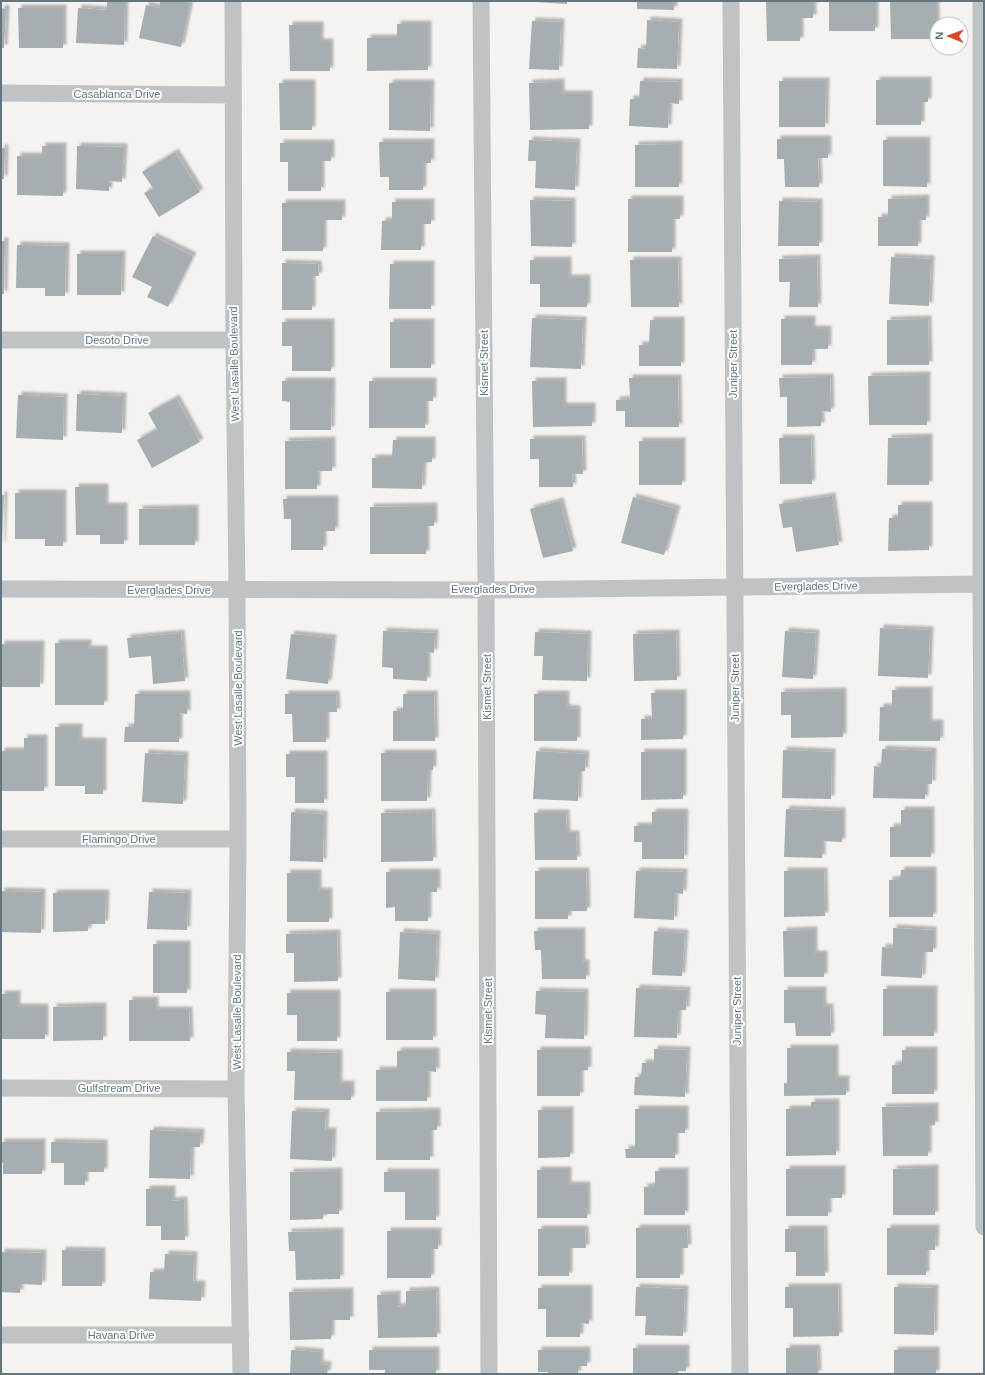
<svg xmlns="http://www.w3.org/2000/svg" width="985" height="1375" font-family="Arial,sans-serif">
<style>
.building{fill:#a6aeb2;filter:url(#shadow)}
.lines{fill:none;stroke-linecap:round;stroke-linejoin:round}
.street{stroke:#bfc3c6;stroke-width:17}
.labels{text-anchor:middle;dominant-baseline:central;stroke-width:4;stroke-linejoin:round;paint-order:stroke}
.street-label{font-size:11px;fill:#64757f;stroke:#fff}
</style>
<defs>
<filter id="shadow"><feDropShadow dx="3.5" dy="-3.5" stdDeviation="1" flood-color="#0004"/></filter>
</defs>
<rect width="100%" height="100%" fill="#f4f3f0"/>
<path class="building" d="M 107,1 L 125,1 L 124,45 L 76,43 L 78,8 L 107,10 Z
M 160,1 L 183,1 L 190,3 L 181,47 L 139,38 L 146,5 L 159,8 Z
M 535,1 L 567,1 L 567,4 L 535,2 Z
M 637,1 L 674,1 L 674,10 L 637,9 Z
M 766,1 L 813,1 L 813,18 L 800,18 L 800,41 L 767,41 Z
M 829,1 L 875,1 L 875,31 L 829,31 Z
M 890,1 L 936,1 L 936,39 L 891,39 Z
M 1,8 L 6,9 L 4,48 L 1,48 Z
M 18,8 L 63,8 L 63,48 L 19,48 Z
M 647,20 L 679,22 L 677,69 L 637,68 L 638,48 L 646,49 Z
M 532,21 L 561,22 L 559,70 L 529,69 Z
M 397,24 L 428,24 L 428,70 L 367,71 L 367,38 L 397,38 Z
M 289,25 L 320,25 L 320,42 L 330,42 L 330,71 L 290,71 Z
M 876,80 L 928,80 L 928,102 L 921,102 L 921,125 L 876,125 Z
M 640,81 L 679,82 L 679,104 L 669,103 L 668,128 L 629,126 L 630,99 L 639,99 Z
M 779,81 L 826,81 L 825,127 L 779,127 Z
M 561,82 L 561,94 L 589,94 L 589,129 L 530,130 L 529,83 Z
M 279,83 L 312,83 L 312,130 L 280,130 Z
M 389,83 L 431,83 L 430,131 L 389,130 Z
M 777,139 L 828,139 L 828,158 L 818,158 L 819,187 L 785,187 L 784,159 L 777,159 Z
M 529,140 L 577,142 L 575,190 L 535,188 L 536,161 L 528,161 Z
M 883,140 L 927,140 L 927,187 L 883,186 Z
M 379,142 L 431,142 L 431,163 L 423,163 L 423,190 L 389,190 L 389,177 L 380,177 Z
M 280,143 L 331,143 L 331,161 L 321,161 L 321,191 L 288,191 L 288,162 L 280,162 Z
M 679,144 L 679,187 L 635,187 L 635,145 Z
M 42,146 L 63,146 L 63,196 L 17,195 L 17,156 L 42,156 Z
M 77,146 L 124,147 L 122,182 L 109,181 L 109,191 L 76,189 Z
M 1,148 L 5,148 L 4,179 L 1,179 Z
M 175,152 L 200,192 L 159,217 L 144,193 L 153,188 L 142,172 Z
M 926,198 L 926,220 L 918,220 L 918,246 L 878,246 L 878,217 L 888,217 L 888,199 Z
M 628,199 L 680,199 L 680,219 L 672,219 L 672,252 L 628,252 Z
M 530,200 L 572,201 L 572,247 L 531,246 Z
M 779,201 L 819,202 L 819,246 L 778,246 Z
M 392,202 L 431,202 L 431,224 L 421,224 L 421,250 L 381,250 L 382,221 L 392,221 Z
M 282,203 L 342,203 L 342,220 L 323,220 L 323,251 L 282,251 Z
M 153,236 L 193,256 L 168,307 L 147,297 L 152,287 L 132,277 Z
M 1,241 L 5,241 L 4,294 L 1,294 Z
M 17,245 L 66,246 L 65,296 L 45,296 L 45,288 L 16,288 Z
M 77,254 L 122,254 L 121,295 L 77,295 Z
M 891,257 L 931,259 L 929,306 L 889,304 Z
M 817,258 L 818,307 L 789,307 L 790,282 L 779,282 L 779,259 Z
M 530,260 L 568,260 L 568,278 L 587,278 L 587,307 L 540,307 L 540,284 L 530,284 Z
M 630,260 L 678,260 L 679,307 L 631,307 Z
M 282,263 L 318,264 L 319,276 L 312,276 L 312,310 L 282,310 Z
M 390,264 L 431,264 L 431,309 L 389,309 Z
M 532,318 L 583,320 L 581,369 L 530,367 Z
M 781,319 L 812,319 L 812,329 L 828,329 L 828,349 L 812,349 L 812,365 L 781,365 Z
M 928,319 L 929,365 L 887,365 L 887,320 Z
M 650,320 L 681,320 L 681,366 L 639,366 L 639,345 L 649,345 Z
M 282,322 L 331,322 L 331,371 L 292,371 L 292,346 L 282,346 Z
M 390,322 L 431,322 L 431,368 L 390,368 Z
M 927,375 L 927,425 L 869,425 L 868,376 Z
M 830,377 L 831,412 L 821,411 L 821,426 L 787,427 L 787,397 L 780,397 L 779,378 Z
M 629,378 L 678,378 L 679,427 L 625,427 L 625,411 L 616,411 L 616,400 L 630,399 Z
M 282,381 L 332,381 L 331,430 L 290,430 L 290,402 L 282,401 Z
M 369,381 L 433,381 L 433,401 L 425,401 L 425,428 L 369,428 Z
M 532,381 L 563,381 L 563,406 L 592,406 L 592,426 L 533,427 Z
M 77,394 L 123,396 L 122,433 L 76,431 Z
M 18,395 L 64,397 L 63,440 L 16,438 Z
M 176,398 L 200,442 L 152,468 L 137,440 L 157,429 L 148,413 Z
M 929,437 L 929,485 L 887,485 L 888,438 Z
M 779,438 L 811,438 L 812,484 L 780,484 Z
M 530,439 L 582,439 L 583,474 L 572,474 L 573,487 L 539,487 L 539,459 L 530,459 Z
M 332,440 L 332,471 L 317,471 L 317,489 L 285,489 L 285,441 Z
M 393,440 L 432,440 L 432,462 L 423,463 L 422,489 L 372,488 L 372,458 L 392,458 Z
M 639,441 L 682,441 L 682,485 L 639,485 Z
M 75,487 L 105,487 L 105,506 L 124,506 L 124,544 L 100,544 L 100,535 L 76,535 Z
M 15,493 L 63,493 L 63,546 L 45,546 L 45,539 L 15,539 Z
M 1,495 L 4,495 L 2,545 L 1,545 Z
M 832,496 L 839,545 L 796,552 L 792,527 L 783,528 L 779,504 Z
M 633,497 L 677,509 L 664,555 L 621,543 Z
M 283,499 L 335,499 L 335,531 L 323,531 L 323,550 L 291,550 L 291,519 L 284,519 Z
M 560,501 L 573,551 L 543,558 L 530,509 Z
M 898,505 L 929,505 L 929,550 L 888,551 L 889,518 L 898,518 Z
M 434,506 L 434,526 L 426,526 L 426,554 L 370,554 L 370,507 Z
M 195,508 L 195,545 L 139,545 L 139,509 Z
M 880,628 L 930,630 L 928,678 L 878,676 Z
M 383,631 L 435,633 L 434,653 L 427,652 L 427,681 L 393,679 L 393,668 L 382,667 Z
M 785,631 L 816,633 L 813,679 L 782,677 Z
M 535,632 L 588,634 L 587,681 L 542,680 L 543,656 L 534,656 Z
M 181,633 L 185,681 L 153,684 L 151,656 L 129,658 L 127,638 Z
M 676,633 L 677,680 L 634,681 L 633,634 Z
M 291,634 L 333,638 L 328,684 L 286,679 Z
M 55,643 L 88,643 L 88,649 L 104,649 L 104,705 L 55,705 Z
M 1,644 L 41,644 L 40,687 L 1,687 Z
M 892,690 L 929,690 L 929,723 L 940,723 L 940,741 L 879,741 L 880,707 L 892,707 Z
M 843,691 L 843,737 L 791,738 L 791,715 L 781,715 L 781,692 Z
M 651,693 L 683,693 L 683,739 L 641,740 L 641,719 L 652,719 Z
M 135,694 L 187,694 L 187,714 L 179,713 L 179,742 L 124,742 L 125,727 L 134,727 Z
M 285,694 L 336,694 L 337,712 L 326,712 L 326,742 L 293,742 L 292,714 L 285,714 Z
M 403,694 L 434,694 L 435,741 L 393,741 L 393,711 L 403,711 Z
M 534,694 L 566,694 L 566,708 L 577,709 L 577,741 L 534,741 Z
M 55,727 L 79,727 L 79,741 L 103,741 L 103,794 L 85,794 L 85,786 L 55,786 Z
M 24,738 L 44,738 L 44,791 L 1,791 L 1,751 L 24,751 Z
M 882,749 L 933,751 L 932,784 L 925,784 L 925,799 L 873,798 L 874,766 L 881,767 Z
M 783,750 L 832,752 L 831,799 L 782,798 Z
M 536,751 L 586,754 L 585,771 L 579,771 L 578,801 L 533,799 Z
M 641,752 L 683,752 L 683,799 L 641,800 Z
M 145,753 L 185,755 L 183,804 L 142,802 Z
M 381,753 L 433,753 L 433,770 L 428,770 L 427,801 L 381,801 Z
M 286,754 L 324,754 L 324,803 L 295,803 L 295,777 L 286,777 Z
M 786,809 L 842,811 L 842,842 L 822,841 L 822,858 L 784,857 Z
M 901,810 L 931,810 L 931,857 L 890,857 L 890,827 L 901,827 Z
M 291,812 L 324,814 L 323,862 L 290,861 Z
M 432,812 L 433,861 L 381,862 L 381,813 Z
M 652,812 L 685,812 L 684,859 L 642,859 L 642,842 L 634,842 L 634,826 L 652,826 Z
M 534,813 L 566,813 L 567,834 L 576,834 L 577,860 L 535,860 Z
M 901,870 L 933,870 L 933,917 L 889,917 L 889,880 L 900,879 Z
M 535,871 L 586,871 L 587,911 L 568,911 L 568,919 L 535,919 Z
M 636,871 L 684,872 L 683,894 L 675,893 L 674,920 L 634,918 Z
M 784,871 L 824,871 L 825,916 L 784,917 Z
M 386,872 L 437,872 L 437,892 L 428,892 L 428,921 L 395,921 L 395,907 L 386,908 Z
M 287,873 L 318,873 L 318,891 L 329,891 L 329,922 L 287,922 Z
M 1,891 L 42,892 L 41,933 L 1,932 Z
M 149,892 L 188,893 L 187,930 L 147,929 Z
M 53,893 L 106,893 L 105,924 L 88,924 L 88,931 L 53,932 Z
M 893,928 L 933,930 L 933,952 L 923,952 L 922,978 L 881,976 L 882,947 L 893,948 Z
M 814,930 L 814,954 L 824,954 L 824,977 L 784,977 L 783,931 Z
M 534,931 L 582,931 L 582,963 L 586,963 L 586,979 L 542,979 L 541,950 L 535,950 Z
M 654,931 L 685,933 L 682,976 L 652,975 Z
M 400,932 L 437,934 L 435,981 L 398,979 Z
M 337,933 L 338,981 L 294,982 L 294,953 L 286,953 L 286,934 Z
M 153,944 L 187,944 L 187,993 L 153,993 Z
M 636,988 L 687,990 L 686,1010 L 678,1010 L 677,1038 L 634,1037 Z
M 883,989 L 934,989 L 934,1036 L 883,1036 Z
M 784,990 L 823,990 L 823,1007 L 830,1007 L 831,1036 L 796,1036 L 795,1023 L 784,1023 Z
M 536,991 L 585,992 L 584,1039 L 545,1038 L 546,1015 L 535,1014 Z
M 386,992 L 433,992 L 433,1040 L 386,1040 Z
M 287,993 L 337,993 L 337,1041 L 297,1041 L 297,1015 L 287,1015 Z
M 1,994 L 17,994 L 17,1007 L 45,1007 L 45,1039 L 1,1039 Z
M 129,1000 L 155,1000 L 155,1010 L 189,1010 L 190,1041 L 129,1041 Z
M 103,1006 L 103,1040 L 53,1041 L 53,1007 Z
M 787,1048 L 835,1048 L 835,1079 L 846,1079 L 846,1095 L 784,1096 L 784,1083 L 787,1083 Z
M 654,1049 L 687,1050 L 685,1097 L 634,1095 L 635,1077 L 641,1077 L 642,1063 L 654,1063 Z
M 537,1050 L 588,1050 L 588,1070 L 580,1071 L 580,1096 L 537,1096 Z
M 902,1050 L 934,1050 L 934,1094 L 892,1094 L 892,1065 L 902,1064 Z
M 397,1051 L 436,1051 L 436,1072 L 427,1071 L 427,1101 L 376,1101 L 376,1070 L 397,1070 Z
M 287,1052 L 339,1053 L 339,1084 L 351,1084 L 351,1100 L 294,1100 L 295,1071 L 287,1071 Z
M 811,1102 L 836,1102 L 836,1155 L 786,1156 L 786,1109 L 811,1109 Z
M 935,1106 L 935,1125 L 928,1126 L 928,1156 L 883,1156 L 882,1107 Z
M 635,1109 L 685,1109 L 685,1133 L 675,1133 L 675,1158 L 626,1158 L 625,1149 L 635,1149 Z
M 538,1110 L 570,1110 L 570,1157 L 538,1158 Z
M 292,1111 L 326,1112 L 325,1131 L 333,1131 L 332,1161 L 290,1159 Z
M 437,1111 L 437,1130 L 430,1130 L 430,1160 L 376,1160 L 376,1112 Z
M 150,1130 L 201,1132 L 200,1147 L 191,1147 L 190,1179 L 149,1178 Z
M 1,1142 L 42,1142 L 42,1174 L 3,1174 L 3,1163 L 1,1163 Z
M 51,1142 L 104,1143 L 104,1172 L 85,1172 L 85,1185 L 64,1185 L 64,1163 L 51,1163 Z
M 935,1168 L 935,1215 L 893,1215 L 893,1169 Z
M 786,1169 L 842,1169 L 842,1198 L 828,1198 L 828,1216 L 786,1216 Z
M 537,1170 L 568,1170 L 568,1185 L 587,1185 L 587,1218 L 537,1218 Z
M 339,1171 L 339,1214 L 323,1214 L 323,1219 L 290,1220 L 290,1172 Z
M 655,1171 L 685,1171 L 685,1215 L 644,1215 L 644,1187 L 655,1186 Z
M 384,1172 L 436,1172 L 436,1220 L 405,1220 L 405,1192 L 384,1192 Z
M 146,1189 L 172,1189 L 172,1201 L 184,1200 L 185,1240 L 161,1240 L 161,1226 L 146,1226 Z
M 636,1228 L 687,1228 L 688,1248 L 680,1248 L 680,1278 L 636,1278 Z
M 887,1228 L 936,1228 L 935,1250 L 926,1250 L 926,1275 L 887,1275 Z
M 538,1229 L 585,1229 L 586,1248 L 569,1248 L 569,1276 L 538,1276 Z
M 785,1229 L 824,1229 L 825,1276 L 796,1276 L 796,1252 L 785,1252 Z
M 340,1231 L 340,1279 L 296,1280 L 295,1251 L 289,1251 L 288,1232 Z
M 387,1231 L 438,1231 L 438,1249 L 431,1249 L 431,1278 L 387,1278 Z
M 62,1250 L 102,1251 L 102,1286 L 62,1286 Z
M 1,1252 L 43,1253 L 42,1285 L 20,1284 L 20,1293 L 1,1292 Z
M 165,1254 L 194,1255 L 193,1284 L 202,1284 L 201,1301 L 149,1299 L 150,1272 L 164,1272 Z
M 636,1287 L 685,1289 L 683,1336 L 645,1335 L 646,1316 L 635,1316 Z
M 785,1287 L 838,1287 L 839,1336 L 793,1337 L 793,1308 L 785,1308 Z
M 894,1287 L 935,1288 L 934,1335 L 894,1334 Z
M 538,1288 L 589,1288 L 589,1324 L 580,1323 L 580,1337 L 546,1337 L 546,1309 L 538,1309 Z
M 436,1290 L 437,1337 L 378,1338 L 377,1295 L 397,1294 L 397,1307 L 406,1306 L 406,1291 Z
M 350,1291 L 350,1320 L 331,1320 L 331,1339 L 290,1340 L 289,1292 Z
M 633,1348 L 686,1348 L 686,1371 L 678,1371 L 678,1374 L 633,1374 Z
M 786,1348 L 817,1348 L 818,1374 L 786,1374 Z
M 291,1350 L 320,1352 L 320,1364 L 328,1365 L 327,1374 L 290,1374 Z
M 369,1350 L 436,1350 L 436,1374 L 385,1374 L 385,1370 L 369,1370 Z
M 538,1350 L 587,1350 L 587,1366 L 578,1366 L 578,1374 L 548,1374 L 548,1372 L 538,1372 Z
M 894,1350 L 936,1350 L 936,1374 L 894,1374 Z"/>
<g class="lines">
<path class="street" d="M 233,1 L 234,340 L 237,590 L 238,839 L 236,1089 L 241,1374
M 481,1 L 486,590 L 489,1374
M 731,1 L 740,1374
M 981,1 L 981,584 L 984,1227
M 1,93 L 233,95
M 1,340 L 234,340
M 1,589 L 486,590 L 984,584
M 1,839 L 238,839
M 1,1088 L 236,1089
M 1,1335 L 241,1335"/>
</g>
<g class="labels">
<g class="street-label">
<text x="117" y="94">Casablanca Drive</text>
<text x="117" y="340">Desoto Drive</text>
<text transform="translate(484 363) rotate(-90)">Kismet Street</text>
<text transform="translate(234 364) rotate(-91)">West Lasalle Boulevard</text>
<text transform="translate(733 364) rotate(-90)">Juniper Street</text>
<text transform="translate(816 586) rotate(-1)">Everglades Drive</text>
<text x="493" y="589">Everglades Drive</text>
<text x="169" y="590">Everglades Drive</text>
<text transform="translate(487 687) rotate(-90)">Kismet Street</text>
<text transform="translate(238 688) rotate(-90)">West Lasalle Boulevard</text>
<text transform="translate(735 688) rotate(-90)">Juniper Street</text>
<text x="119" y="839">Flamingo Drive</text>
<text transform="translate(488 1011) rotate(-90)">Kismet Street</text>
<text transform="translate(737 1011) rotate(-90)">Juniper Street</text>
<text transform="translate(237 1012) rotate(-90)">West Lasalle Boulevard</text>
<text x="119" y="1088">Gulfstream Drive</text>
<text x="121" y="1335">Havana Drive</text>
</g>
</g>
<rect width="985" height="1375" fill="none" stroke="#64757f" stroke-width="4"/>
<g transform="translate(949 36) rotate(271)"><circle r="19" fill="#ffffff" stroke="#c1c8cc"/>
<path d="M0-3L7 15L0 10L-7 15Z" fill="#db4828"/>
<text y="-6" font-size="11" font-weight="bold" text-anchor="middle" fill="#64757f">N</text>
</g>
</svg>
